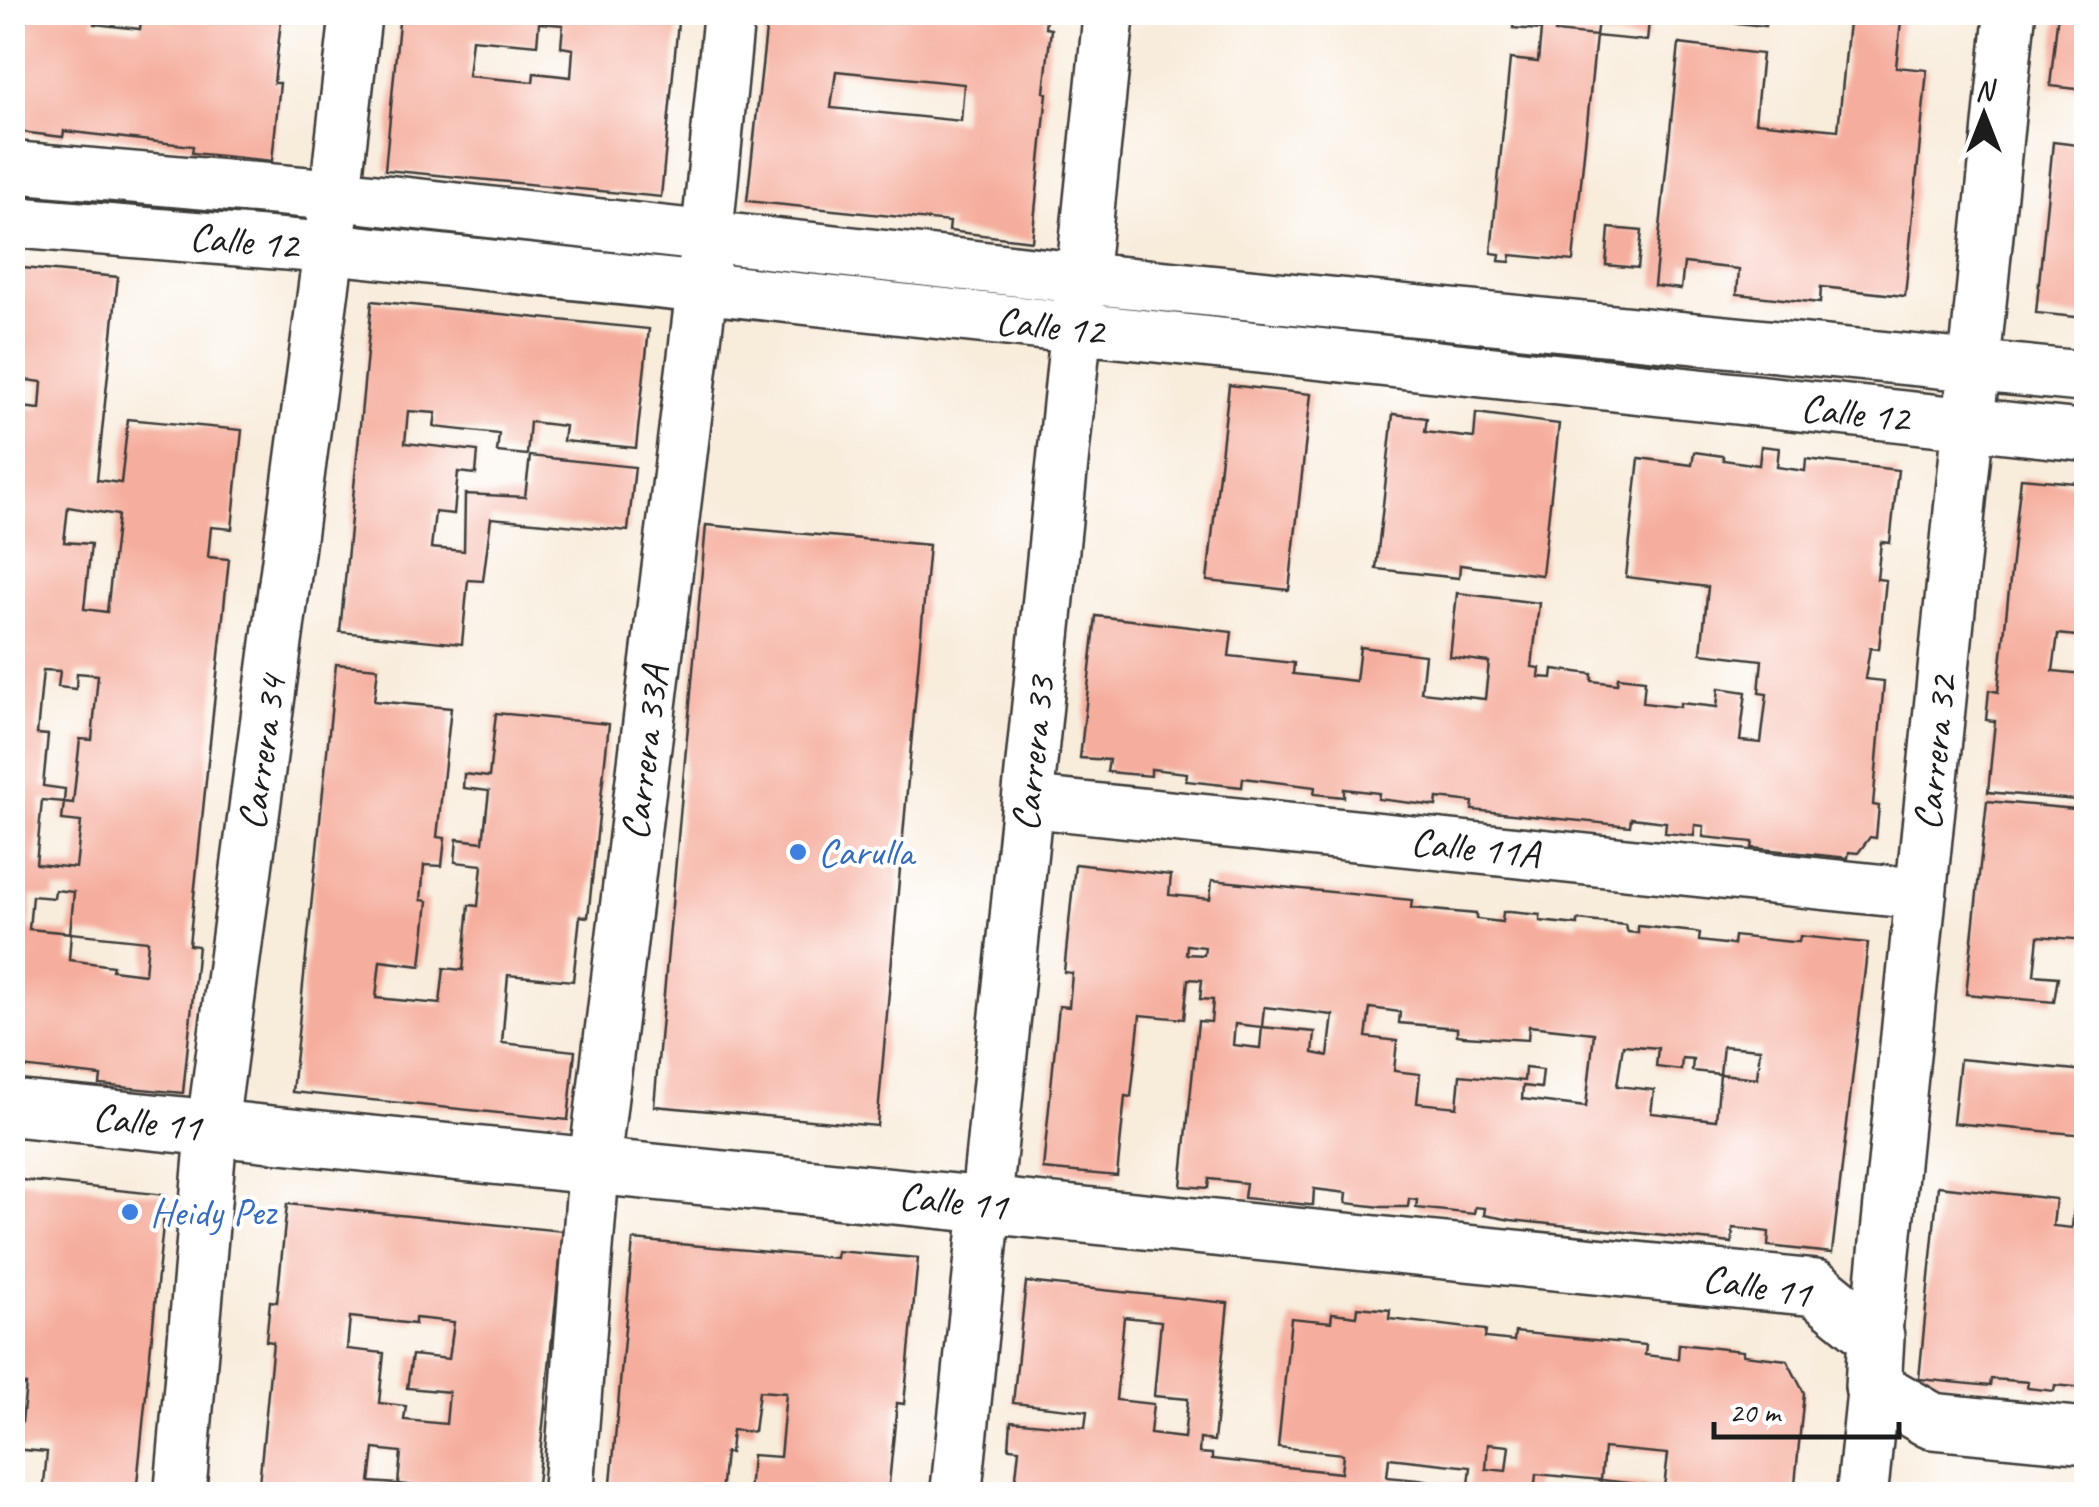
<svg xmlns="http://www.w3.org/2000/svg" width="2099" height="1507" font-family="Caveat,sans-serif">
<style>
.building{fill:#f5ae9e;fill-rule:evenodd}
.lines{fill:none;stroke-linecap:round;stroke-linejoin:round}
.minor-casing{stroke:#3d3b39;stroke-width:55}
.tertiary-casing{stroke:#3d3b39;stroke-width:60}
.minor{stroke:#fff;stroke-width:50}
.tertiary{stroke:#fff;stroke-width:55}
.shop-dot{fill:#3f7fe0;stroke:#fff;stroke-width:4}
.labels{text-anchor:middle;dominant-baseline:central;stroke-width:8;stroke-linejoin:round;paint-order:stroke}
.street-label{font-size:40px;fill:#1c1c1c;stroke:#fff}
.shop-label{font-size:40px;fill:#366cbe;stroke:#fff;text-anchor:start}
</style>
<rect width="100%" height="100%" fill="#fff"/>
<filter id="ink" filterUnits="userSpaceOnUse"><feTurbulence type="fractalNoise" baseFrequency=".01" numOctaves="2"/><feDisplacementMap in="SourceGraphic" scale="20" xChannelSelector="R" yChannelSelector="G"/><feConvolveMatrix kernelMatrix="1 2 1 2 8 2 1 2 1" color-interpolation-filters="sRGB"/></filter>
<filter id="wash" filterUnits="userSpaceOnUse"><feTurbulence type="fractalNoise" baseFrequency=".0048" numOctaves="4" result="noise"/><feDisplacementMap in="SourceGraphic" scale="40" xChannelSelector="R" yChannelSelector="G"/><feGaussianBlur stdDeviation="2.25" result="paint"/><feColorMatrix in="noise" values="0 0 0 0 0 0 0 0 0 0 0 0 0 0 0 0 0 1.4 0 .05"/><feComposite in="paint" operator="in"/></filter>
<g filter="url(#wash)">
<rect width="100%" height="100%" fill="#f8ecdb"/>
<g id="blocks">
<path class="building" d="M 12,12 L 96,12 L 94,24 L 140,29 L 142,12 L 282,12 L 274,83 L 280,83 L 272,161 L 192,153 L 193,146 L 64,131 L 63,137 L 12,131 Z
M 400,12 L 679,12 L 661,197 L 385,170 ZM 539,23 L 563,25 L 561,47 L 573,49 L 571,77 L 534,73 L 533,82 L 468,76 L 472,39 L 537,45 Z
M 768,12 L 1047,12 L 1045,28 L 1051,29 L 1044,92 L 1047,93 L 1032,241 L 949,231 L 950,222 L 747,201 ZM 836,71 L 964,84 L 961,121 L 831,108 Z
M 1515,12 L 1557,12 L 1555,32 L 1596,36 L 1599,12 L 1650,12 L 1647,41 L 1596,36 L 1573,261 L 1511,255 L 1510,262 L 1499,261 L 1500,254 L 1491,253 L 1510,59 L 1538,62 L 1541,30 L 1513,28 Z
M 1666,12 L 1766,12 L 1765,26 L 1666,15 Z
M 1850,12 L 1902,12 L 1896,67 L 1927,70 L 1905,296 L 1821,287 L 1820,303 L 1737,294 L 1739,269 L 1684,263 L 1681,289 L 1654,286 L 1679,44 L 1762,54 L 1755,122 L 1838,130 Z
M 2058,12 L 2086,12 L 2086,90 L 2050,86 Z
M 2053,142 L 2086,146 L 2086,318 L 2036,313 Z
M 1609,228 L 1642,231 L 1638,268 L 1606,265 Z
M 12,267 L 118,277 L 97,480 L 121,483 L 128,419 L 242,430 L 232,529 L 211,527 L 208,557 L 229,559 L 189,945 L 198,946 L 183,1093 L 100,1085 L 101,1076 L 12,1066 L 12,406 L 40,409 L 42,382 L 12,378 ZM 68,507 L 118,515 L 107,612 L 84,609 L 91,544 L 64,542 ZM 43,670 L 60,671 L 58,687 L 76,689 L 77,673 L 98,675 L 92,740 L 80,739 L 73,803 L 64,802 L 62,820 L 81,822 L 76,868 L 36,864 L 42,800 L 64,802 L 65,789 L 43,786 L 48,735 L 37,734 ZM 55,890 L 74,892 L 70,933 L 148,941 L 145,974 L 112,970 L 113,966 L 69,960 L 71,933 L 29,929 L 32,896 L 54,898 Z
M 372,301 L 649,329 L 636,448 L 563,441 L 565,426 L 530,422 L 527,455 L 497,452 L 499,434 L 434,427 L 436,413 L 408,411 L 405,443 L 478,451 L 476,474 L 458,472 L 454,514 L 435,512 L 431,548 L 464,551 L 465,494 L 525,497 L 530,456 L 635,467 L 628,531 L 491,518 L 483,581 L 468,580 L 462,644 L 340,632 Z
M 1229,385 L 1311,394 L 1289,590 L 1207,581 Z
M 1476,413 L 1559,424 L 1542,575 L 1460,565 L 1459,578 L 1376,569 L 1393,414 L 1427,418 L 1425,432 L 1474,438 Z
M 1761,446 L 1779,448 L 1777,467 L 1805,471 L 1806,459 L 1898,470 L 1890,543 L 1881,542 L 1877,579 L 1886,580 L 1879,649 L 1870,648 L 1865,679 L 1884,681 L 1873,805 L 1879,806 L 1876,838 L 1870,837 L 1858,853 L 1849,852 L 1848,858 L 1752,848 L 1753,842 L 1703,837 L 1704,826 L 1695,825 L 1694,836 L 1665,833 L 1666,822 L 1631,818 L 1630,826 L 1472,810 L 1473,802 L 1437,798 L 1436,806 L 1378,799 L 1379,793 L 1344,789 L 1344,797 L 1314,794 L 1315,787 L 1243,778 L 1242,787 L 1186,781 L 1187,773 L 1151,769 L 1151,776 L 1107,772 L 1109,760 L 1080,758 L 1096,616 L 1232,632 L 1229,656 L 1294,663 L 1293,674 L 1356,681 L 1360,647 L 1425,655 L 1421,692 L 1485,699 L 1489,662 L 1450,657 L 1457,593 L 1539,603 L 1532,667 L 1540,668 L 1539,677 L 1552,678 L 1553,669 L 1592,674 L 1592,681 L 1617,684 L 1618,677 L 1645,680 L 1643,703 L 1680,707 L 1680,703 L 1717,707 L 1719,688 L 1746,692 L 1740,741 L 1761,743 L 1767,694 L 1759,693 L 1762,660 L 1701,653 L 1708,587 L 1626,577 L 1639,458 L 1692,465 L 1694,452 L 1723,456 L 1723,460 L 1759,465 Z
M 2021,478 L 2086,484 L 2086,637 L 2058,634 L 2053,671 L 2083,674 L 2086,667 L 2086,801 L 1988,792 L 1995,721 L 1986,720 L 1989,690 L 1998,692 Z
M 706,525 L 929,545 L 877,1126 L 654,1106 Z
M 336,664 L 378,668 L 374,701 L 451,708 L 437,837 L 445,838 L 442,866 L 424,865 L 421,900 L 428,901 L 421,966 L 380,961 L 376,998 L 440,1004 L 444,968 L 463,970 L 469,905 L 478,906 L 482,865 L 455,862 L 457,839 L 483,842 L 489,791 L 463,788 L 464,774 L 489,777 L 496,713 L 609,724 L 588,917 L 580,916 L 573,981 L 508,975 L 502,1043 L 575,1051 L 568,1120 L 292,1092 Z
M 1987,801 L 2086,810 L 2086,940 L 2038,936 L 2034,975 L 2058,977 L 2054,1002 L 1966,994 Z
M 1075,864 L 1171,875 L 1169,895 L 1210,899 L 1212,880 L 1412,900 L 1411,908 L 1476,914 L 1476,919 L 1502,922 L 1503,912 L 1510,912 L 1540,915 L 1540,921 L 1578,925 L 1578,920 L 1625,925 L 1628,932 L 1638,933 L 1638,926 L 1695,932 L 1700,933 L 1699,941 L 1733,945 L 1734,936 L 1792,942 L 1799,942 L 1800,936 L 1868,943 L 1832,1253 L 1768,1246 L 1769,1232 L 1745,1229 L 1733,1228 L 1732,1243 L 1511,1220 L 1484,1215 L 1485,1208 L 1475,1207 L 1474,1214 L 1416,1208 L 1417,1200 L 1409,1199 L 1408,1207 L 1381,1207 L 1346,1203 L 1347,1193 L 1314,1189 L 1313,1205 L 1309,1205 L 1244,1198 L 1246,1183 L 1209,1179 L 1208,1188 L 1181,1186 L 1198,1021 L 1211,1022 L 1213,1000 L 1200,999 L 1202,980 L 1188,979 L 1184,1019 L 1140,1015 L 1131,1097 L 1125,1096 L 1117,1176 L 1043,1169 L 1059,1006 L 1069,1007 L 1072,973 L 1064,972 ZM 1187,945 L 1205,947 L 1204,955 L 1186,954 ZM 1264,1007 L 1333,1015 L 1328,1056 L 1313,1053 L 1315,1032 L 1262,1027 ZM 1370,1008 L 1400,1012 L 1399,1023 L 1457,1028 L 1457,1035 L 1464,1036 L 1528,1040 L 1529,1026 L 1594,1033 L 1586,1107 L 1522,1099 L 1523,1086 L 1541,1088 L 1543,1070 L 1525,1068 L 1524,1081 L 1460,1075 L 1457,1107 L 1417,1103 L 1420,1074 L 1394,1071 L 1397,1041 L 1366,1037 ZM 1235,1024 L 1262,1027 L 1260,1048 L 1233,1045 ZM 1623,1045 L 1658,1048 L 1656,1067 L 1681,1070 L 1682,1058 L 1693,1059 L 1692,1071 L 1720,1074 L 1723,1046 L 1760,1049 L 1757,1078 L 1720,1074 L 1716,1120 L 1651,1113 L 1654,1090 L 1617,1086 Z
M 1960,1059 L 2086,1071 L 2086,1135 L 1953,1123 Z
M 12,1179 L 166,1195 L 136,1494 L 43,1494 L 47,1452 L 12,1449 L 12,1421 L 22,1422 L 26,1385 L 12,1384 Z
M 1938,1186 L 2056,1199 L 2053,1226 L 2072,1228 L 2075,1201 L 2086,1202 L 2086,1388 L 2055,1385 L 2054,1391 L 2027,1388 L 2028,1382 L 2005,1380 L 1991,1379 L 1990,1386 L 1919,1379 Z
M 287,1204 L 563,1231 L 536,1494 L 439,1494 L 439,1489 L 398,1484 L 397,1494 L 258,1494 L 273,1342 L 266,1341 L 270,1301 L 277,1302 ZM 350,1317 L 415,1324 L 415,1318 L 454,1322 L 449,1359 L 412,1355 L 407,1388 L 449,1392 L 446,1424 L 404,1420 L 406,1406 L 379,1403 L 384,1353 L 347,1349 ZM 374,1449 L 401,1452 L 398,1484 L 370,1482 Z
M 633,1240 L 836,1258 L 837,1251 L 918,1258 L 904,1404 L 897,1403 L 888,1494 L 749,1494 L 752,1455 L 780,1457 L 786,1393 L 759,1391 L 754,1432 L 732,1430 L 730,1453 L 725,1452 L 721,1494 L 610,1494 Z
M 1026,1282 L 1228,1303 L 1214,1441 L 1200,1439 L 1199,1453 L 1212,1454 L 1212,1459 L 1341,1473 L 1343,1454 L 1278,1447 L 1291,1318 L 1331,1322 L 1332,1313 L 1357,1316 L 1358,1307 L 1390,1310 L 1389,1319 L 1486,1330 L 1485,1338 L 1514,1341 L 1515,1332 L 1646,1345 L 1645,1355 L 1678,1359 L 1679,1344 L 1743,1351 L 1743,1355 L 1787,1360 L 1804,1393 L 1794,1494 L 1729,1494 L 1664,1487 L 1663,1494 L 1599,1494 L 1601,1480 L 1664,1487 L 1668,1454 L 1604,1448 L 1601,1480 L 1536,1474 L 1534,1494 L 1004,1494 L 1005,1485 L 1015,1486 L 1019,1449 L 1009,1448 L 1011,1421 L 1085,1428 L 1087,1411 L 1013,1403 ZM 1124,1317 L 1161,1321 L 1154,1396 L 1188,1399 L 1184,1438 L 1150,1434 L 1153,1404 L 1116,1400 ZM 1488,1444 L 1509,1446 L 1506,1471 L 1486,1469 ZM 1389,1458 L 1471,1467 L 1469,1485 L 1387,1477 Z"/>
</g>
</g>
<g filter="url(#ink)">
<use href="#blocks" fill-opacity="0" stroke="#3d3b39" stroke-width="2.5"/>
<g class="lines">
<defs>
<path id="minor" d="M 12,167 L 336,195 L 1081,278 L 2086,377
M 12,222 L 329,248 L 2086,436
M 1029,802 L 1921,894
M 1876,1337 L 2010,12
M 180,1494 L 212,1128 L 329,248 L 356,12
M 568,1494 L 594,1166 L 702,287 L 729,12
M 956,1494 L 1109,12
M 1862,1494 L 1873,1387"/>
<path id="tertiary" d="M 12,1108 L 1816,1288 L 1876,1337 L 1873,1387 L 1932,1421 L 2086,1436"/>
</defs>
<use href="#minor" class="minor-casing"/>
<use href="#tertiary" class="tertiary-casing"/>
<use href="#minor" class="minor"/>
<use href="#tertiary" class="tertiary"/>
</g>
</g>
<g class="shop-dot">
<circle cx="798" cy="852" r="10"/>
<circle cx="130" cy="1212" r="10"/>
</g>
<g class="labels">
<g class="street-label">
<text transform="translate(244 241) rotate(5)">Calle 12</text>
<text transform="translate(1050 326) rotate(6)">Calle 12</text>
<text transform="translate(1855 413) rotate(6)">Calle 12</text>
<text transform="translate(262 753) rotate(-82)">Carrera 34</text>
<text transform="translate(645 753) rotate(-83)">Carrera 33A</text>
<text transform="translate(1935 753) rotate(-84)">Carrera 32</text>
<text transform="translate(1033 754) rotate(-84)">Carrera 33</text>
<text transform="translate(1475 848) rotate(6)">Calle 11A</text>
<text transform="translate(147 1122) rotate(6)">Calle 11</text>
<text transform="translate(953 1201) rotate(6)">Calle 11</text>
<text transform="translate(1757 1286) rotate(9)">Calle 11</text>
</g>
<g class="shop-label">
<text x="818" y="852">Carulla</text>
<text x="150" y="1212">Heidy Pez</text>
</g>
</g>
<rect width="2099" height="1507" fill="none" stroke="#fff" stroke-width="50"/>
<g transform="translate(1984 115)" stroke="#ffffff" stroke-width="8" paint-order="stroke">
<path d="M0-8L18 38L0 25L-18 38Z" fill="#1c1c1c"/>
<text y="-15" font-size="28" font-weight="bold" text-anchor="middle" fill="#1c1c1c">N</text>
</g>
<path d="M1714 1422v15h185v-15" fill="none" stroke="#1c1c1c" stroke-width="5"/>
<text x="1729" y="1422" font-size="30" fill="#1c1c1c" stroke="#ffffff" stroke-width="8" paint-order="stroke">20 m</text>
</svg>
